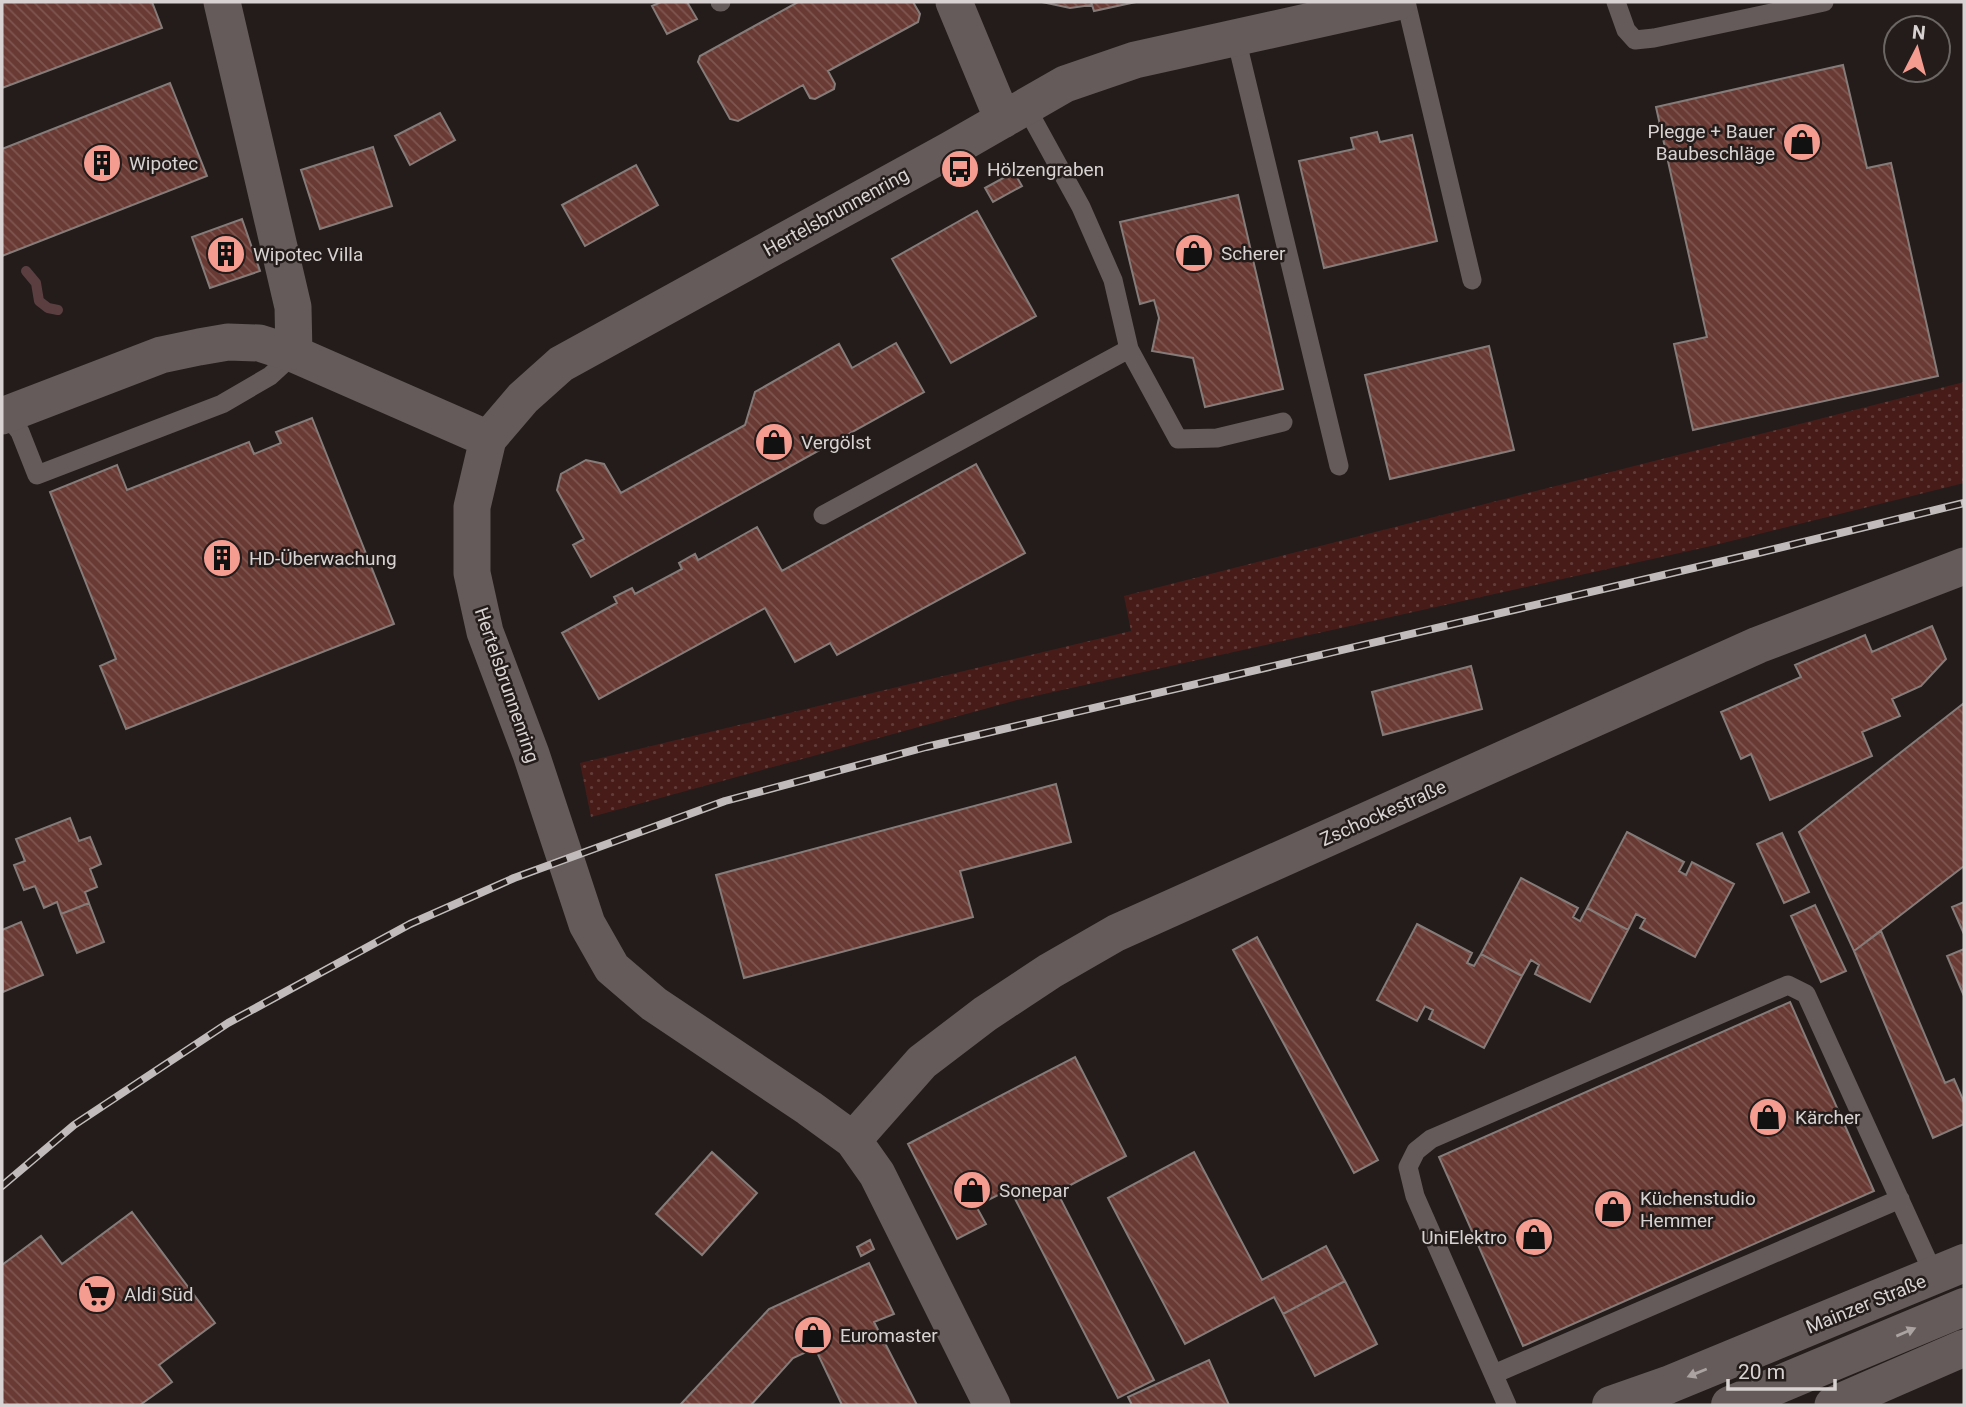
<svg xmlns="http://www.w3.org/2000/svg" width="1966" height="1407" font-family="Roboto,sans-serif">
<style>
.grass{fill:url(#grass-dots)}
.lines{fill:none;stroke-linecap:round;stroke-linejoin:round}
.stream{stroke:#5b3f40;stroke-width:10}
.building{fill:url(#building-back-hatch);stroke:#857c7a;stroke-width:2}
.lane{stroke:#645b5a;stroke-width:19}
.street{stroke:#645b5a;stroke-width:37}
.secondary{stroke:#645b5a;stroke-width:38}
.rail-casing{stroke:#c1bcbb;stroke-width:8}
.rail{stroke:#231c1b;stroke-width:5;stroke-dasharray:16;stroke-linecap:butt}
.oneway{fill:#aaa3a2}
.labels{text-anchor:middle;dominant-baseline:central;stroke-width:5;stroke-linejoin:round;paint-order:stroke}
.poi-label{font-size:19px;fill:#d8d3d2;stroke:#231c1b;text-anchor:start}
.street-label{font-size:19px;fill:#d8d3d2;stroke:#231c1b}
</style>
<defs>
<pattern id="grass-dots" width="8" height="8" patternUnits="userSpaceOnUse" patternTransform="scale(1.75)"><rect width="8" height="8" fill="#471c18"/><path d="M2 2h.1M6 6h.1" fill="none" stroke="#613c39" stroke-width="1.8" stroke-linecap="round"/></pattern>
<pattern id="building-back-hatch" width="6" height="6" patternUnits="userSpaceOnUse" patternTransform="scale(1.75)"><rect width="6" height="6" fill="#693a34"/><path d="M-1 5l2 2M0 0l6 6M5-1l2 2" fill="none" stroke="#7e5650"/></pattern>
</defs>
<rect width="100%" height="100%" fill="#231c1b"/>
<path class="grass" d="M 1964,382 L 1964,483 L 1711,546 L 1017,700 L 591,817 L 580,763 L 1131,631 L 1124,596 Z"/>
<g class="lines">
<path class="stream" d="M 26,271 L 36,283 L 39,301 L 48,308 L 58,310"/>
</g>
<path class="building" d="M 2,2 L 152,2 L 162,28 L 2,88 Z
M 661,2 L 687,2 L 697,19 L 667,34 L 652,6 Z
M 798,2 L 913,2 L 920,14 L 918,22 L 828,71 L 835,84 L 834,89 L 815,99 L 810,98 L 803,85 L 738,121 L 730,119 L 698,62 L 700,56 Z
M 1042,2 L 1091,2 L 1092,5 L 1070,8 Z
M 1091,2 L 1136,2 L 1094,11 Z
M 1843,65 L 1867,168 L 1891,163 L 1938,376 L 1693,430 L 1674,344 L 1707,337 L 1656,107 Z
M 170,83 L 207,176 L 2,256 L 2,149 Z
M 440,113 L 455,140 L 410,165 L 395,136 Z
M 1377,132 L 1380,142 L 1412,135 L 1437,241 L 1324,268 L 1299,161 L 1354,149 L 1351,138 Z
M 373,147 L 392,206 L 320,229 L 301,170 Z
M 636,165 L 658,205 L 585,246 L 562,205 Z
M 1014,172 L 1022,186 L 993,202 L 985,188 Z
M 1238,195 L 1283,389 L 1205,407 L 1193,358 L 1152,351 L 1159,318 L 1154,300 L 1140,304 L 1120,222 Z
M 977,211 L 1036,316 L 951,363 L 892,259 Z
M 242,219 L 260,271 L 210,288 L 192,237 Z
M 896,343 L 924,392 L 591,577 L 573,545 L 584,539 L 557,490 L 561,474 L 586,460 L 604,464 L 621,493 L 745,425 L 755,392 L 839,344 L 852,368 Z
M 1489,346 L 1514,450 L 1390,479 L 1365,375 Z
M 312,418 L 394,624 L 126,729 L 100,666 L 116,659 L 50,492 L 117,465 L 127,490 L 249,442 L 254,454 L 281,443 L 276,432 Z
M 976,464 L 1025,553 L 837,655 L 830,643 L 795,662 L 765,608 L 599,699 L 562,633 L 617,603 L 614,597 L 632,588 L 635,594 L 682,569 L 679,563 L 695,554 L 698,560 L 757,527 L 782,571 Z
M 1932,626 L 1946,659 L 1921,686 L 1892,699 L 1900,716 L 1862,732 L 1872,756 L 1770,800 L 1751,754 L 1741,759 L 1721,712 L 1801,677 L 1795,665 L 1865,635 L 1872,652 Z
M 1471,666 L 1482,709 L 1383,735 L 1372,692 Z
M 1964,703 L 1964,866 L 1854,951 L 1799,832 Z
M 1056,784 L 1071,842 L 960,871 L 973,917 L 744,978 L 716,875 Z
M 70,818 L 79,841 L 90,837 L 101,864 L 90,869 L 97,887 L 85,892 L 89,903 L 61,914 L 57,902 L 44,908 L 35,886 L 24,890 L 14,865 L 25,861 L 16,839 Z
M 1627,832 L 1684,862 L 1679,871 L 1686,875 L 1692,862 L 1734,884 L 1695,957 L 1640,928 L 1645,919 L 1636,914 L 1628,930 L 1587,908 Z
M 1782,833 L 1809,892 L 1784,903 L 1757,844 Z
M 1521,878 L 1578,908 L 1573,917 L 1580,921 L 1587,908 L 1628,930 L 1590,1002 L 1535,974 L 1539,965 L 1531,960 L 1522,976 L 1481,954 Z
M 1964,902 L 1964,934 L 1952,907 Z
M 89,903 L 104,942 L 77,953 L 61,914 Z
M 1815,905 L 1846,971 L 1821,982 L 1791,916 Z
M 21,922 L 43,975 L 3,992 L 2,930 Z
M 1417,924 L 1472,953 L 1467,963 L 1474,966 L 1481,954 L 1522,976 L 1484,1048 L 1429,1019 L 1433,1010 L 1425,1006 L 1417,1021 L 1377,1000 Z
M 1881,931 L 1945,1083 L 1954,1079 L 1964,1102 L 1964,1124 L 1933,1138 L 1854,951 Z
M 1257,937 L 1378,1160 L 1354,1173 L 1233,950 Z
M 1964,949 L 1964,996 L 1947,956 Z
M 1790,1002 L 1874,1191 L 1523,1346 L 1439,1157 Z
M 1075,1057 L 1126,1156 L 1057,1192 L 1154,1380 L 1118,1398 L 1010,1189 L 976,1206 L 986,1224 L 957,1239 L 908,1144 Z
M 712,1152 L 757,1193 L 702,1255 L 656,1214 Z
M 1194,1152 L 1262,1280 L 1326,1246 L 1345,1281 L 1283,1314 L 1274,1297 L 1185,1344 L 1108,1198 Z
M 132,1212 L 215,1323 L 159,1365 L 172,1382 L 140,1405 L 2,1405 L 2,1265 L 41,1236 L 62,1264 Z
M 870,1240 L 874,1249 L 861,1256 L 857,1247 Z
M 869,1263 L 894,1314 L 874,1322 L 917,1405 L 842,1405 L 815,1348 L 793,1358 L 751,1405 L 680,1405 L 769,1309 Z
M 1345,1281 L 1377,1344 L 1315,1376 L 1283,1314 Z
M 1209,1360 L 1229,1405 L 1132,1405 L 1128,1397 Z"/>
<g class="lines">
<path class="lane" d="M 720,2 L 721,2
M 1406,2 L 1472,280
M 1616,2 L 1626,30 L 1635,40 L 1654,38 L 1824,2
M 1236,38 L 1339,466
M 1026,107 L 1081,207 L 1113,280 L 1129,349
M 7,415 L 20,432 L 37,475 L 222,404 L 270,376 L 294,354
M 823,515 L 1129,349 L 1178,439 L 1217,438 L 1283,422
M 1494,1374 L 1900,1199
M 1507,1405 L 1415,1196 L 1408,1167 L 1416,1151 L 1431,1139 L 1788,985 L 1806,994 L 1935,1277"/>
<path class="street" d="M 222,2 L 293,307 L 294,354
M 954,2 L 1003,120
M 2,416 L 161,355 L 199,347 L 228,342 L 259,343 L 294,354 L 488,439
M 853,1140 L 922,1062 L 985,1014 L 1050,971 L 1116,933 L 1758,645 L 1964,566
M 992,1405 L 877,1174 L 853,1140 L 809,1108 L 654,1004 L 612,968 L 587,924 L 531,754 L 485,632 L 472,573 L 472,507 L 488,439 L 523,398 L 561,364 L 950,150 L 1065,84 L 1135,60 L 1397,2
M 1833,1405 L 1964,1348"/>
<path class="secondary" d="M 1611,1405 L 1668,1385 L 1964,1263
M 1730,1405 L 1964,1307"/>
<defs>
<path id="rail" d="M 2,1186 L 74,1125 L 228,1023 L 410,924 L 514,878 L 725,801 L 926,747 L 1762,552 L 1964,503"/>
</defs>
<use href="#rail" class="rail-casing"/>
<use href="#rail" class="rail"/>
</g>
<defs><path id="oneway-solid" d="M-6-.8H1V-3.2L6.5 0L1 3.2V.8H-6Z" transform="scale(1.75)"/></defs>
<g class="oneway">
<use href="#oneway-solid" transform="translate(1906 1332) rotate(-23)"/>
<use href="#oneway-solid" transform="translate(1697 1373) rotate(158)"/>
</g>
<defs>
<symbol id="shop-disc" viewBox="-11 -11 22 22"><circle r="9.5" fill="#f59c91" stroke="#231c1b"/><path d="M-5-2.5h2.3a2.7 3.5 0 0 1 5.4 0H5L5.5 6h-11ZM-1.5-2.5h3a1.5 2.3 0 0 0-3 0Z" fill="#111"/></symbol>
<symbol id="building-disc" viewBox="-11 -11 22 22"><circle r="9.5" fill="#f59c91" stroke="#231c1b"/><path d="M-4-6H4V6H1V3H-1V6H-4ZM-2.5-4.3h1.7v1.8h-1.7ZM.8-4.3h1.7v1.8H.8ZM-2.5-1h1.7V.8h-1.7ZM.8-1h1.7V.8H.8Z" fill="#111"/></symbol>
<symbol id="bus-disc" viewBox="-11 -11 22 22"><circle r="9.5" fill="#f59c91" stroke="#231c1b"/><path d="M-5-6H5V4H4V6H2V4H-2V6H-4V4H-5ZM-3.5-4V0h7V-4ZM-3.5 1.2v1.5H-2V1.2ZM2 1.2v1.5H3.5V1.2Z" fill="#111"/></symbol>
<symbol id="supermarket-disc" viewBox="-11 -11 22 22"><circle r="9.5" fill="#f59c91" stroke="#231c1b"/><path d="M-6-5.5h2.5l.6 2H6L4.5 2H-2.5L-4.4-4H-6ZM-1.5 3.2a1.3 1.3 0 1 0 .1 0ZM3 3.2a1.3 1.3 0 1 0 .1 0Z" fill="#111"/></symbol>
</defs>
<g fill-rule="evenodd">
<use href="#shop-disc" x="1780" y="120" width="44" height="44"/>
<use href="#building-disc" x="80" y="141" width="44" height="44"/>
<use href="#bus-disc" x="938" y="147" width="44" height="44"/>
<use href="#shop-disc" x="1172" y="231" width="44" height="44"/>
<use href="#building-disc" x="204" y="232" width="44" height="44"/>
<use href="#shop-disc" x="752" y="420" width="44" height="44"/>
<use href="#building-disc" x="200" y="536" width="44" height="44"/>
<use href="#shop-disc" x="1746" y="1095" width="44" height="44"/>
<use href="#shop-disc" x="950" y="1168" width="44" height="44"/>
<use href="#shop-disc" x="1591" y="1187" width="44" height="44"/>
<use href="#shop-disc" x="1512" y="1215" width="44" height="44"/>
<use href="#supermarket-disc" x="75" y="1272" width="44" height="44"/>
<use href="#shop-disc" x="791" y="1313" width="44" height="44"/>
</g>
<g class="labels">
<g class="poi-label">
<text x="1775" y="131" text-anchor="end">Plegge + Bauer<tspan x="1775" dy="22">Baubeschläge</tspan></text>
<text x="129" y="163">Wipotec</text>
<text x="987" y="169">Hölzengraben</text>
<text x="1221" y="253">Scherer</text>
<text x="253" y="254">Wipotec Villa</text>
<text x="801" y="442">Vergölst</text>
<text x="249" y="558">HD-Überwachung</text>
<text x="1795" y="1117">Kärcher</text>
<text x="999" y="1190">Sonepar</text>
<text x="1640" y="1198">Küchenstudio<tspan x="1640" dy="22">Hemmer</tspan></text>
<text x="1507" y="1237" text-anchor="end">UniElektro</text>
<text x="124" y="1294">Aldi Süd</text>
<text x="840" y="1335">Euromaster</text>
</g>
<g class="street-label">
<text transform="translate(836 212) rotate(-29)">Hertelsbrunnenring</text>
<text transform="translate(507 685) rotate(71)">Hertelsbrunnenring</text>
<text transform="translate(1383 813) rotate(-24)">Zschockestraße</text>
<text transform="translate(1866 1304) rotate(-22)">Mainzer Straße</text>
</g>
</g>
<rect width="1966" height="1407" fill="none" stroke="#d8d3d2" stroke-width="7"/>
<g transform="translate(1917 49) rotate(6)"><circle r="33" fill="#231c1b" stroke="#6b6564" stroke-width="2"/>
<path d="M0-5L12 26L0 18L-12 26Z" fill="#f59c91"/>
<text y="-10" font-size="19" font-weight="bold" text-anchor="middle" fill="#d8d3d2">N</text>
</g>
<path d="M1728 1379v10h107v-10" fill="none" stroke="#d8d3d2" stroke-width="3.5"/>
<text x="1738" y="1379" font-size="21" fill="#d8d3d2" stroke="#231c1b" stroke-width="5" paint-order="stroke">20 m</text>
</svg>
